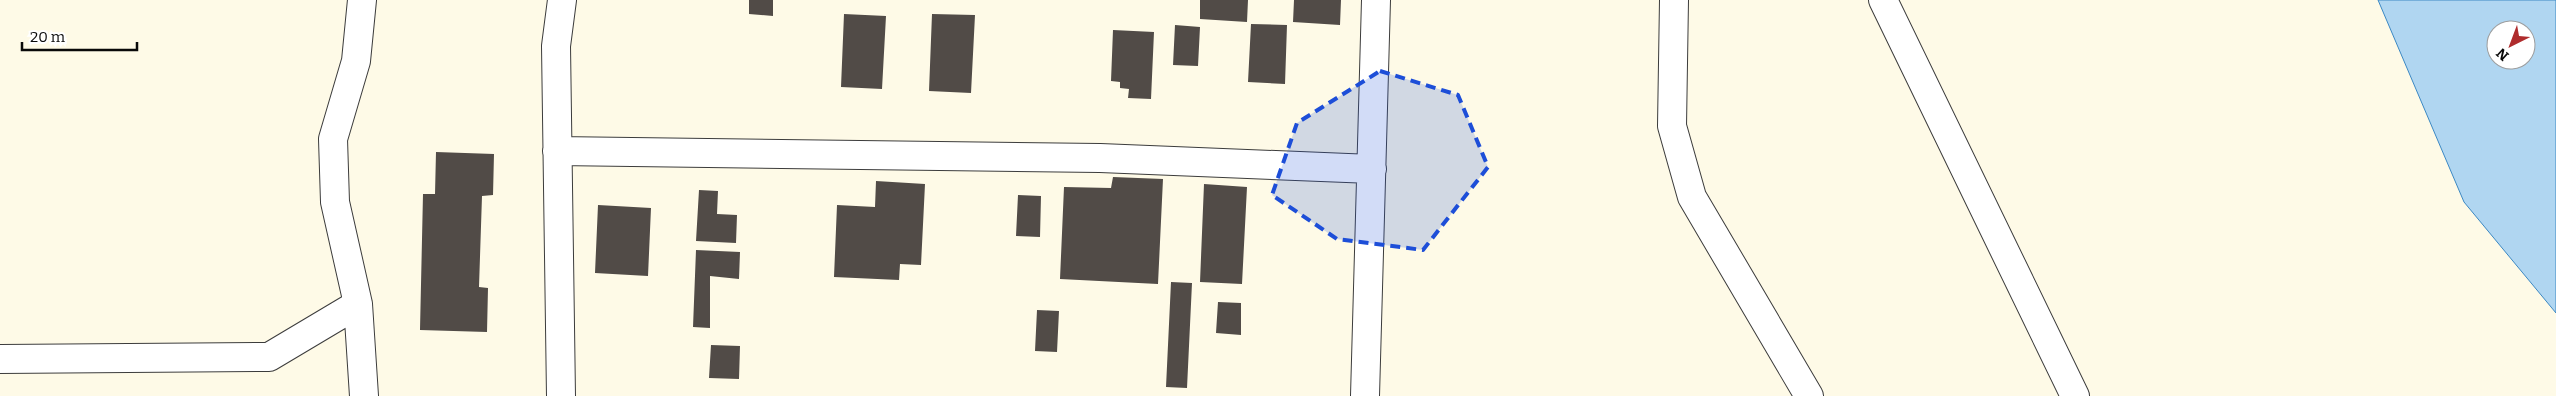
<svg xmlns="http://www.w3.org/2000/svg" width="2556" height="396" font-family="Bitter,serif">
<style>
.water{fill:#b0d6f1;stroke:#3c88c3;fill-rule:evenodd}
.building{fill:#514b47}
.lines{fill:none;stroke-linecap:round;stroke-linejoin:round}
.street-casing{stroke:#3c3c3c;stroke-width:30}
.street{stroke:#fff;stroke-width:28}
.marked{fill:#1d4ed8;fill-opacity:0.2;stroke:#1d4ed8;stroke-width:4;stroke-dasharray:10 6;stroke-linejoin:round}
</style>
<rect width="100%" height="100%" fill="#fefae7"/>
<path class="water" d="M 2378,0 L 2556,0 L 2556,313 L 2464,202 ZM 2496,30 L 2526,30 L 2526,60 L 2496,60 Z"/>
<path class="building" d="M 749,0 L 773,0 L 773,16 L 749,14 Z
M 1200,0 L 1248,0 L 1247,22 L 1200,19 Z
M 1294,0 L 1341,0 L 1340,25 L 1293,22 Z
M 844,14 L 886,16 L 882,89 L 841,87 Z
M 932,14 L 975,15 L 971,93 L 929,91 Z
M 1251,24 L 1287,25 L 1285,84 L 1248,82 Z
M 1175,25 L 1200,27 L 1198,66 L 1173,65 Z
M 1113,30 L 1154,32 L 1151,99 L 1128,98 L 1129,89 L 1120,88 L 1120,82 L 1111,81 Z
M 436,152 L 494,154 L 493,195 L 482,196 L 479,287 L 488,288 L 487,332 L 420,330 L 423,194 L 435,194 Z
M 1113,177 L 1163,179 L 1158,284 L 1060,279 L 1064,187 L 1111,188 Z
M 876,181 L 925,184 L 921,265 L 900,264 L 899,280 L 834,277 L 837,205 L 875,207 Z
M 1204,184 L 1247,187 L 1242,284 L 1200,282 Z
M 699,190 L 718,191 L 717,214 L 737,215 L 736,243 L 696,241 Z
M 1018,195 L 1041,196 L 1040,237 L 1016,236 Z
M 598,205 L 651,208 L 648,276 L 595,273 Z
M 696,250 L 740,252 L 739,279 L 710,276 L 710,328 L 693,327 Z
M 1171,282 L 1192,283 L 1187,388 L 1166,387 Z
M 1218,302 L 1241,303 L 1241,335 L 1216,333 Z
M 1037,310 L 1059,311 L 1057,352 L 1035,351 Z
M 711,345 L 740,346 L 739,379 L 709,378 Z"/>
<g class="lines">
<defs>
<path id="street" d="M 362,0 L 356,61 L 333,139 L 335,202 L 358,304 L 364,396
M 1674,0 L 1672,126 L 1692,197 L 1809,396
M 1883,0 L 2075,396
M 557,151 L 1100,158 L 1372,169
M 0,359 L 269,357 L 358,304
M 561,396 L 556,46 L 562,0
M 1365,396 L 1376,0"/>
</defs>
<use href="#street" class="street-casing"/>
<use href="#street" class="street"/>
</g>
<path class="marked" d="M 1380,71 L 1458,95 L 1488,167 L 1423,250 L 1337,239 L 1272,195 L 1297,123 Z"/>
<g transform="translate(2511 45) rotate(222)"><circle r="24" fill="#ffffff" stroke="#9d9d9d"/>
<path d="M0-4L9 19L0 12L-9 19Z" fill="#af2c2d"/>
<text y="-8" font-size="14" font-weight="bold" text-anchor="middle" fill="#090909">N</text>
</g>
<path d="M22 42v8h115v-8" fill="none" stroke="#090909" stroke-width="2.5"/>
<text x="30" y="42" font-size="15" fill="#090909" stroke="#ffffff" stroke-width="4" paint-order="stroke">20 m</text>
</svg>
